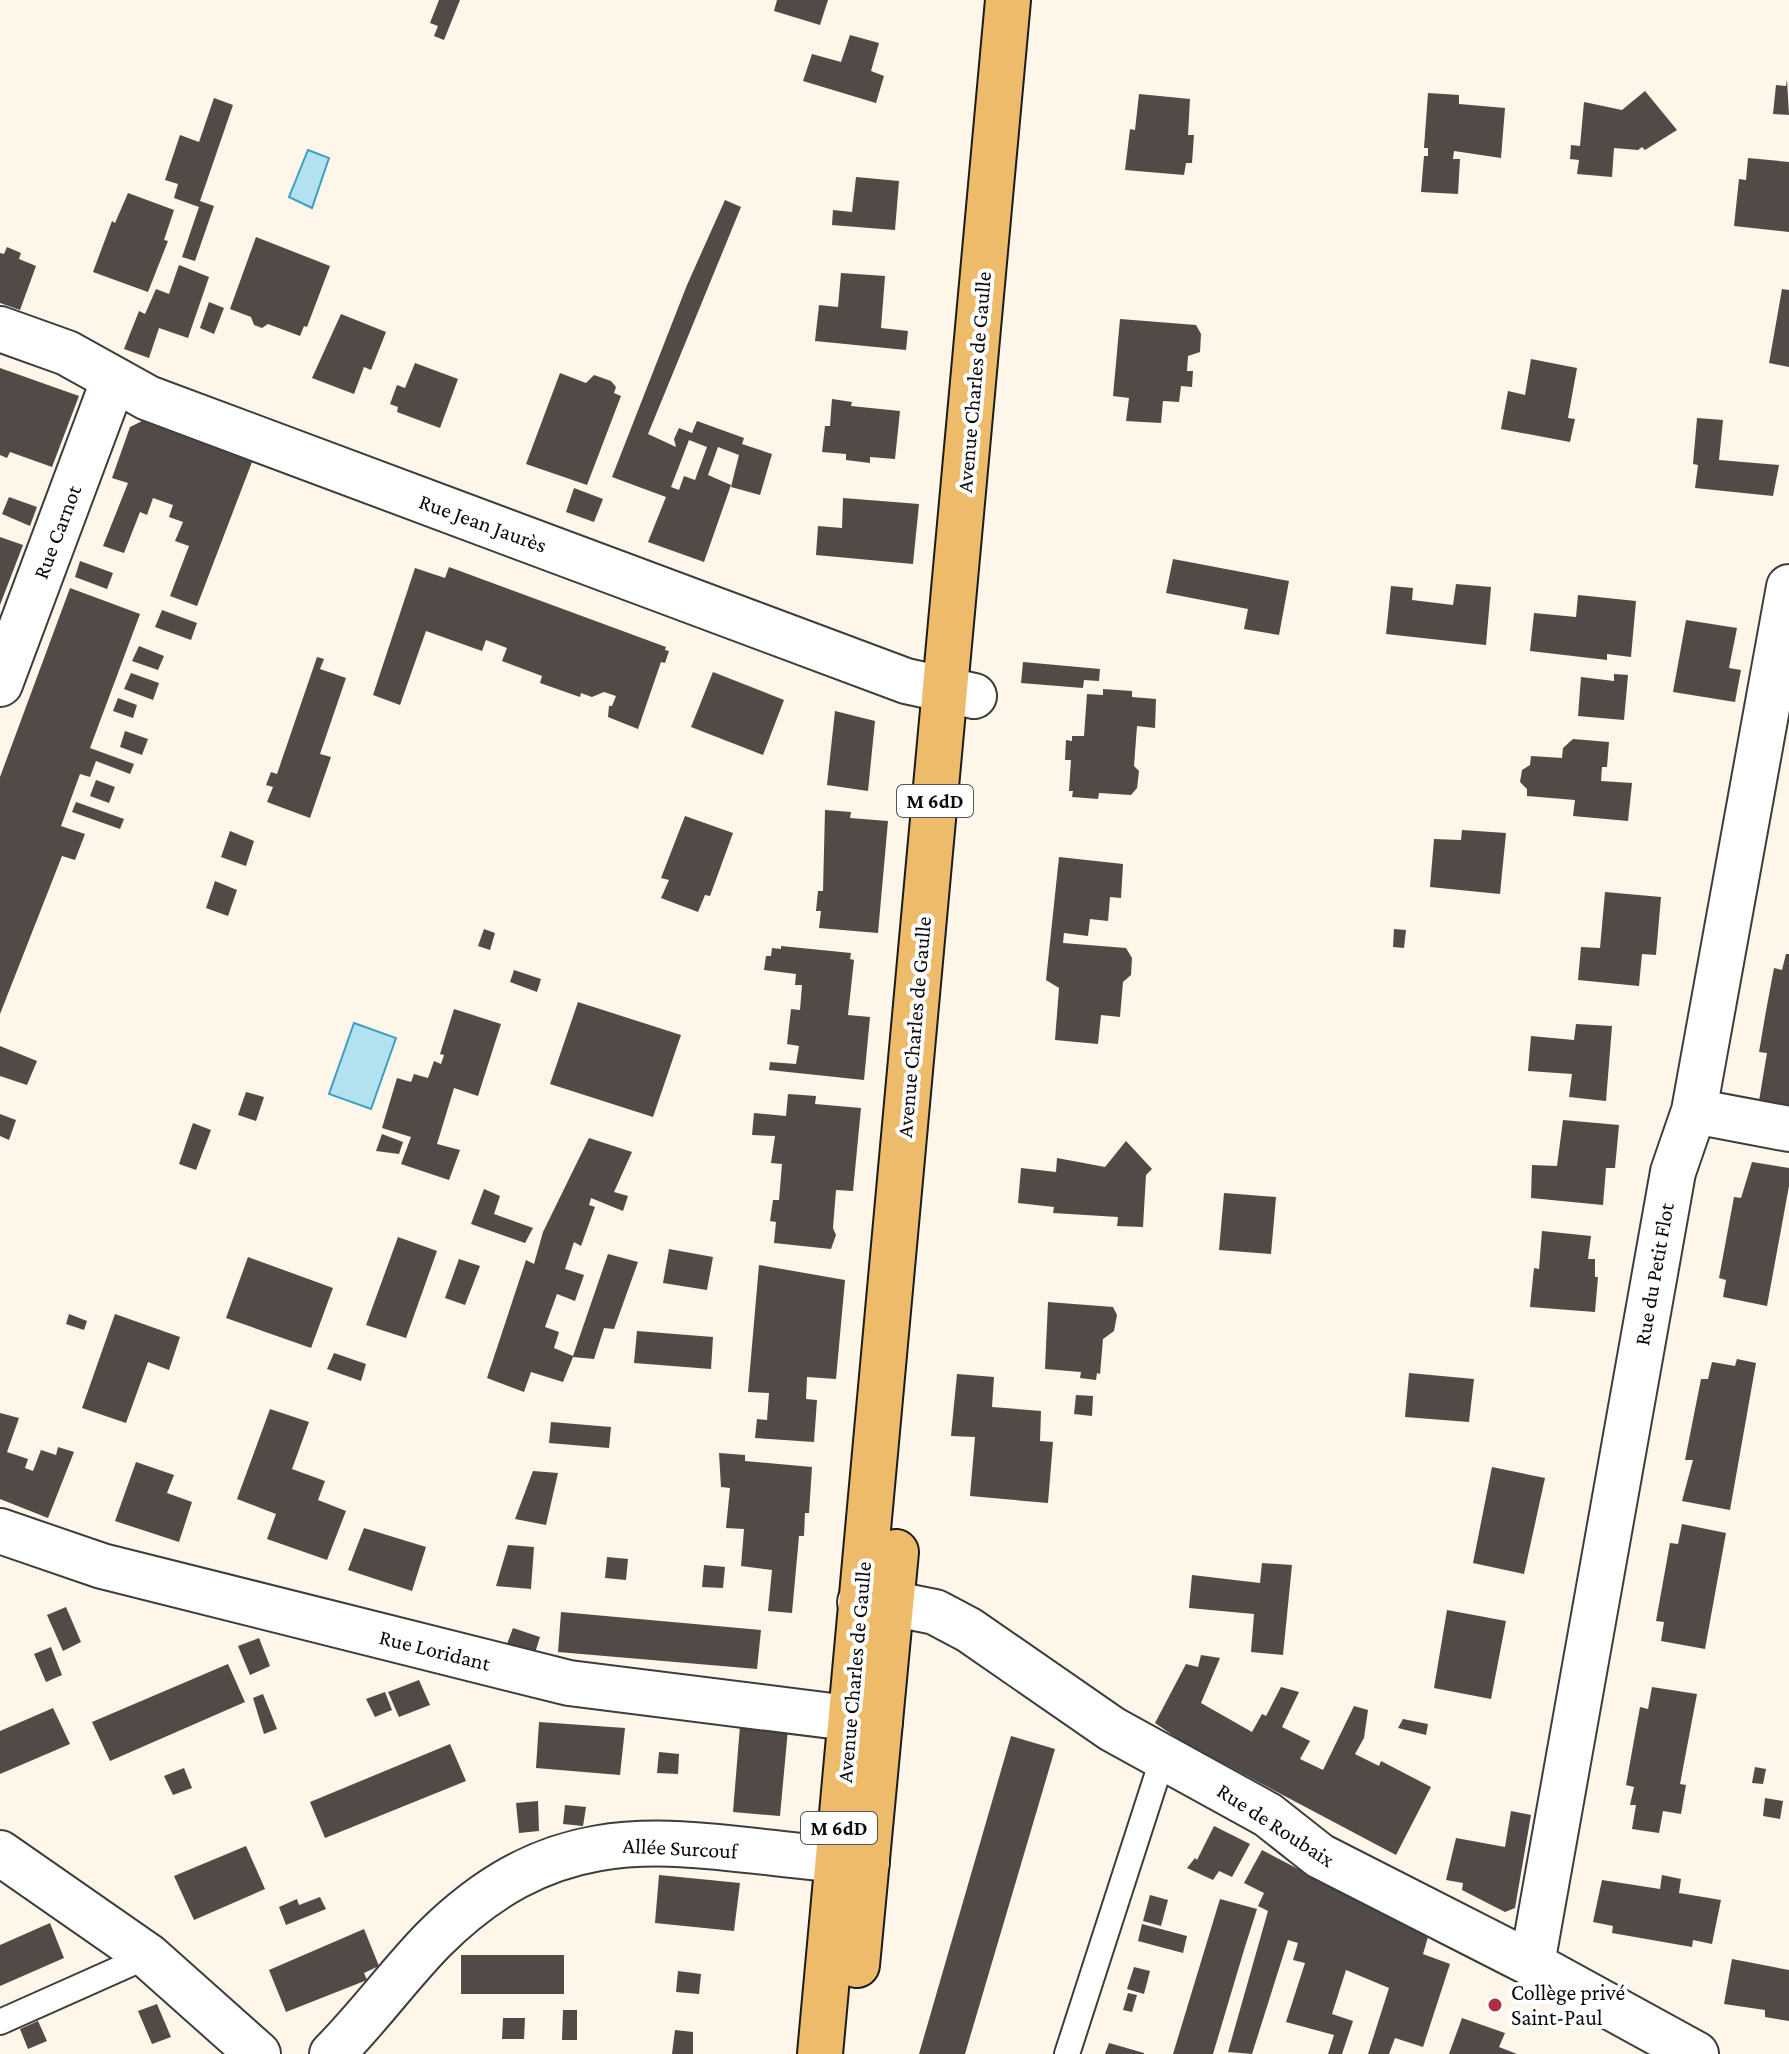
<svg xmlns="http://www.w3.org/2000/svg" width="1789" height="2054" font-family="'Crimson Pro',serif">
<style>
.water{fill:#b2e1f0;stroke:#3f9fc1;stroke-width:2}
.building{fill:#524a47;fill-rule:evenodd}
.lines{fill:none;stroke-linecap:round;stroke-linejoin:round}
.service-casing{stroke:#3d3d3d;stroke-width:28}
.minor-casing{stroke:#3d3d3d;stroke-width:48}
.primary-casing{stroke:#1b1b1b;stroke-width:48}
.service{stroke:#fff;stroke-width:24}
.minor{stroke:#fff;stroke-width:44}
.primary{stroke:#edbb69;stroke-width:44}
.poi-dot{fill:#ad2f46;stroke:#fff;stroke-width:3}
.labels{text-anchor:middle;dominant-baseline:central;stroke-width:8;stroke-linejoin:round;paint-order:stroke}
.shield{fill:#fff;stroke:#545454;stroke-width:2}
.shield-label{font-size:20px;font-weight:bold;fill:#0a0a0a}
.street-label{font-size:22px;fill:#0a0a0a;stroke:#fff}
.poi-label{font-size:22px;fill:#0a0a0a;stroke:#fff;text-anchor:start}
</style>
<rect width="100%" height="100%" fill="#fdf6e9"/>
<path class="water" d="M 308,150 L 329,158 L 312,208 L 289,197 Z
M 354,1023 L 396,1038 L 371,1109 L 329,1094 Z"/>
<path class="building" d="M 439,0 L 460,0 L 444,40 L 434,36 L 438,26 L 430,23 Z
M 777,0 L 828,0 L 820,25 L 774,11 Z
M 850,35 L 879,43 L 871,71 L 884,76 L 876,103 L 803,81 L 812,54 L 841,62 Z
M 1787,80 L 1789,115 L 1773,114 L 1776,85 L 1786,86 Z
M 1645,91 L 1677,130 L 1645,150 L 1642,147 L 1638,150 L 1614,148 L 1612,177 L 1577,174 L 1579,160 L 1570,159 L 1571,145 L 1580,146 L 1584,102 L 1622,110 Z
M 1428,93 L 1459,95 L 1459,104 L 1505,108 L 1501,158 L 1454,151 L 1453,159 L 1460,159 L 1458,194 L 1421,192 L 1424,156 L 1428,156 L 1428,148 L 1424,148 Z
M 1139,94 L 1190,99 L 1188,135 L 1194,135 L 1192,163 L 1186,163 L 1184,175 L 1125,170 L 1130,129 L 1135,130 Z
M 214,98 L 233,105 L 200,201 L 214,206 L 195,261 L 182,257 L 199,207 L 174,198 L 178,184 L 165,180 L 180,135 L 199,142 Z
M 1748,158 L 1789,162 L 1789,232 L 1734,226 L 1739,179 L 1746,180 Z
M 856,177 L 899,181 L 895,230 L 832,225 L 833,210 L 852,212 Z
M 128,193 L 174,210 L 164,240 L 168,241 L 148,292 L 93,272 L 112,221 L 115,223 Z
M 725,200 L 741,207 L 648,434 L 676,447 L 674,439 L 679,428 L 692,433 L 697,421 L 744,438 L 742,444 L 772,454 L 760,495 L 731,487 L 739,455 L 718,447 L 708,475 L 731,485 L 704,562 L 648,542 L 666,497 L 612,477 L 687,285 ZM 689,440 L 707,447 L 695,480 L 684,476 L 679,490 L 671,487 Z
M 256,237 L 330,266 L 307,327 L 304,326 L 300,336 L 268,324 L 262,328 L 254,325 L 251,317 L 230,309 Z
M 7,247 L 21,253 L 19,259 L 36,266 L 20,310 L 0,303 L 0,253 L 4,254 Z
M 179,265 L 209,277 L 188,338 L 159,328 L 149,358 L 124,349 L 139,311 L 145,314 L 156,289 L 169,294 Z
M 841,273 L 885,276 L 881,328 L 908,331 L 906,350 L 815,341 L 819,305 L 838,307 Z
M 1782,289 L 1789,290 L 1789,367 L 1769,363 Z
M 209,302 L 224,308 L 214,334 L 200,328 Z
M 341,314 L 386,332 L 371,370 L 364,367 L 354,394 L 312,378 Z
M 1120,319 L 1196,325 L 1201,334 L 1200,352 L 1188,356 L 1187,371 L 1193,371 L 1192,387 L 1181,386 L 1179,402 L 1163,401 L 1161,423 L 1126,421 L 1129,398 L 1113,396 Z
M 1531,359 L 1577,368 L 1568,418 L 1575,419 L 1570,442 L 1501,429 L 1508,391 L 1525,395 Z
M 415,363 L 458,379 L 440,428 L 397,412 L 398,407 L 390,404 L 397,385 L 405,388 Z
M 0,368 L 79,396 L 52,467 L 10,452 L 7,458 L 0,455 Z
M 560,373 L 586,383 L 594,375 L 611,381 L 616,387 L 614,393 L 621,396 L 587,485 L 526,464 Z
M 832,399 L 852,402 L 851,406 L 900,411 L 895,459 L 870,457 L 870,463 L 846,460 L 846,454 L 822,452 L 825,426 L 830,426 Z
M 1697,418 L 1723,420 L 1719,460 L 1779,465 L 1773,496 L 1695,488 L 1698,465 L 1693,464 Z
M 142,421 L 252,462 L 197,606 L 170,596 L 189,546 L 175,541 L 183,522 L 169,517 L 173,505 L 153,498 L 147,515 L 140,512 L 124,553 L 103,546 L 128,483 L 112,478 L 130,427 Z
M 574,488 L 603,499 L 594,522 L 566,512 Z
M 9,497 L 37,507 L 30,526 L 2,514 Z
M 843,498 L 919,504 L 913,564 L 816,555 L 818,526 L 842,528 Z
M 0,537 L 23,545 L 0,605 Z
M 1173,559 L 1289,581 L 1279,635 L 1244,629 L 1248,609 L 1166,593 Z
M 80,561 L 113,573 L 107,589 L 75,577 Z
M 449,567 L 666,647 L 665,650 L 669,651 L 665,663 L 661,662 L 638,729 L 608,717 L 609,706 L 612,706 L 616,696 L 604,692 L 592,697 L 581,693 L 580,697 L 540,683 L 542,676 L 502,661 L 507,648 L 486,640 L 482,651 L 426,631 L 400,705 L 373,695 L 415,568 L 445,578 Z
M 1456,584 L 1491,587 L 1486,645 L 1386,634 L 1391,586 L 1413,588 L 1412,600 L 1453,605 Z
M 70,588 L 140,614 L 90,748 L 134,764 L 130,774 L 96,761 L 90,777 L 80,774 L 61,826 L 85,834 L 75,860 L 62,856 L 0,1014 L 0,777 Z
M 1578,595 L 1636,601 L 1631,657 L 1607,654 L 1607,660 L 1530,651 L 1534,613 L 1576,617 Z
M 162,610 L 197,623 L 191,640 L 155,627 Z
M 1686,620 L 1737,628 L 1729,668 L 1741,670 L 1735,702 L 1673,692 Z
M 139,646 L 164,656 L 158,670 L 132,661 Z
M 317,657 L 324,659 L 320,669 L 346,678 L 320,754 L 331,757 L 310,818 L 267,802 L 273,787 L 266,785 L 271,772 L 277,774 Z
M 1023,662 L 1100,669 L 1099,681 L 1084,680 L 1083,688 L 1021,683 Z
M 713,672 L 784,700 L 763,755 L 691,727 Z
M 131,673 L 159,683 L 153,700 L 124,689 Z
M 1614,674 L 1628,675 L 1624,720 L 1578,716 L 1581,677 L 1614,681 Z
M 1103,689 L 1132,691 L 1132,697 L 1156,699 L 1155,728 L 1137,726 L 1134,766 L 1139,771 L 1137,788 L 1131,795 L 1099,793 L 1098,799 L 1072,797 L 1073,791 L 1069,791 L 1071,760 L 1065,760 L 1066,740 L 1072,741 L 1072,736 L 1084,736 L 1087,694 L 1103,695 Z
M 118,698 L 137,705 L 133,718 L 113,711 Z
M 835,711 L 875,721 L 868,791 L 827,785 Z
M 125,731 L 148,739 L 142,755 L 120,747 Z
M 1573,739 L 1609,742 L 1607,767 L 1602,767 L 1601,781 L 1632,783 L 1628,821 L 1573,816 L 1575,800 L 1527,796 L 1527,789 L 1520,782 L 1522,770 L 1530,765 L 1531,756 L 1562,758 L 1563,748 Z
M 96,780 L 115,787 L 109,803 L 90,796 Z
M 76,802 L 124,819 L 120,829 L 72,812 Z
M 825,810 L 851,812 L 850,818 L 888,821 L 878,933 L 819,928 L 821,911 L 816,911 L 818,891 L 823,891 Z
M 685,816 L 733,833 L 710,896 L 705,895 L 698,912 L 661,898 L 669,880 L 661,878 Z
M 1462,830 L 1506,833 L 1500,894 L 1430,887 L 1434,839 L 1461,840 Z
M 230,831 L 254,841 L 246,866 L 221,857 Z
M 1059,857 L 1123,864 L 1121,898 L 1110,897 L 1108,921 L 1090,919 L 1088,936 L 1064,933 L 1063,943 L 1126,948 L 1132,958 L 1131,975 L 1123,982 L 1120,1017 L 1101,1015 L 1098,1044 L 1055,1040 L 1059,988 L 1046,980 Z
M 215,881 L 237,890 L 228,916 L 206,908 Z
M 1605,892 L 1661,897 L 1656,955 L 1642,954 L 1639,986 L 1578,980 L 1581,947 L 1600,948 Z
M 484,929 L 495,933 L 490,950 L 478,946 Z
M 1394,929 L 1406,930 L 1404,948 L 1393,947 Z
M 781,946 L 851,953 L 850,959 L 854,960 L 848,1015 L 870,1017 L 864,1080 L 769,1070 L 770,1062 L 796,1064 L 799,1046 L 787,1044 L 791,1009 L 800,1010 L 802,985 L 795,985 L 796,974 L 764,970 L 766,956 L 771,956 L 772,948 L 781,949 Z
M 1786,954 L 1789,954 L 1789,1105 L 1759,1101 L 1767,1053 L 1759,1052 L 1766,1011 L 1774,968 L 1782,970 Z
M 514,970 L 541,979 L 537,992 L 510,982 Z
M 578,1002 L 681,1035 L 653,1117 L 550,1084 Z
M 454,1009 L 501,1024 L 478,1096 L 454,1088 L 437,1144 L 460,1150 L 449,1180 L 401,1164 L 411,1137 L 382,1128 L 397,1078 L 411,1082 L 414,1074 L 428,1078 L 434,1061 L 441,1064 L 444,1055 L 440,1054 Z
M 1576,1024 L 1612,1026 L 1606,1101 L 1569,1097 L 1572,1074 L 1528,1071 L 1531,1036 L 1574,1040 Z
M 0,1046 L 37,1061 L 27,1085 L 0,1076 Z
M 246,1092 L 264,1097 L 256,1121 L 238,1115 Z
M 788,1094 L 816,1096 L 815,1104 L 861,1108 L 853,1191 L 836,1190 L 833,1228 L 836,1235 L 831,1249 L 774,1243 L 776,1222 L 770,1221 L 773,1200 L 779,1200 L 782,1164 L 771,1163 L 775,1136 L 752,1135 L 754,1113 L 786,1116 Z
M 0,1114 L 16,1120 L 9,1140 L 0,1136 Z
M 1563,1120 L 1619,1125 L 1615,1168 L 1606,1168 L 1603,1205 L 1531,1198 L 1532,1165 L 1557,1166 Z
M 193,1123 L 211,1130 L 196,1170 L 179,1164 Z
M 382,1134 L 403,1142 L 399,1154 L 376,1151 Z
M 589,1138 L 632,1152 L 614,1192 L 628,1196 L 623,1211 L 591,1198 L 589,1205 L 595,1207 L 581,1246 L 574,1242 L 565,1269 L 584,1275 L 575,1301 L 557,1294 L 545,1327 L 559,1332 L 554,1348 L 573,1356 L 608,1254 L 638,1262 L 614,1329 L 604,1328 L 594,1359 L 573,1357 L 563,1382 L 531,1372 L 524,1392 L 487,1378 L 526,1260 L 534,1264 L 543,1232 Z
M 1126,1141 L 1152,1169 L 1146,1175 L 1143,1227 L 1117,1226 L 1118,1217 L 1053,1213 L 1054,1207 L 1018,1203 L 1021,1168 L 1056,1172 L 1057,1158 L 1105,1167 Z
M 1752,1162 L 1789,1168 L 1789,1186 L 1767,1306 L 1723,1297 L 1726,1280 L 1719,1278 L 1734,1197 L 1741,1198 Z
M 484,1189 L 500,1196 L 494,1214 L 533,1228 L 525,1243 L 471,1224 Z
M 1224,1193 L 1276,1197 L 1271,1254 L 1219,1250 Z
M 1542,1231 L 1591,1236 L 1588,1259 L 1595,1259 L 1595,1277 L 1598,1277 L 1595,1312 L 1530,1307 L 1534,1268 L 1539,1269 Z
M 398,1237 L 437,1251 L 406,1338 L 366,1325 Z
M 669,1249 L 713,1257 L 707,1290 L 663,1283 Z
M 248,1257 L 333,1288 L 311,1348 L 226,1318 Z
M 459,1259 L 480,1266 L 465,1305 L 445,1298 Z
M 759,1265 L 845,1280 L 836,1379 L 807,1377 L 806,1399 L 817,1400 L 814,1442 L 755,1438 L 757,1419 L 767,1420 L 769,1393 L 748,1392 Z
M 1048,1302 L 1113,1307 L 1117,1315 L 1114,1331 L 1103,1339 L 1100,1374 L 1097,1373 L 1096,1380 L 1080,1378 L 1081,1372 L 1045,1369 Z
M 69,1314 L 87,1321 L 84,1330 L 66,1324 Z
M 115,1314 L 180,1337 L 169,1370 L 148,1362 L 126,1423 L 82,1408 Z
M 637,1331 L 713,1337 L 711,1369 L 634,1363 Z
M 334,1353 L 366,1364 L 361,1381 L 327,1369 Z
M 1737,1359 L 1756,1363 L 1730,1510 L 1682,1501 L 1693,1460 L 1685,1460 L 1701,1379 L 1708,1379 L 1712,1362 L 1735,1366 Z
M 1409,1373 L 1474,1379 L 1469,1422 L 1405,1417 Z
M 957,1374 L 994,1377 L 992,1407 L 1041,1411 L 1040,1441 L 1053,1442 L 1048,1503 L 970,1496 L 975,1437 L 951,1436 Z
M 1076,1395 L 1093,1396 L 1092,1416 L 1074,1414 Z
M 270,1409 L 309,1422 L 292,1469 L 325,1481 L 318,1500 L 346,1511 L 327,1560 L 267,1539 L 276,1514 L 237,1499 Z
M 0,1413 L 19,1418 L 7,1452 L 28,1459 L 25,1468 L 33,1471 L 41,1450 L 56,1455 L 58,1447 L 74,1452 L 48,1518 L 0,1499 Z
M 551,1422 L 611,1427 L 609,1448 L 549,1443 Z
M 719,1453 L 745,1455 L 745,1461 L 812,1467 L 809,1513 L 805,1513 L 804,1536 L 799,1536 L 792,1613 L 768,1611 L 772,1570 L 741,1566 L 744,1529 L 726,1528 L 730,1488 L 721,1487 Z
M 136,1462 L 174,1475 L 167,1493 L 192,1502 L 179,1542 L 115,1521 Z
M 1492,1467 L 1545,1478 L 1524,1574 L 1473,1563 Z
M 533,1471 L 558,1473 L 546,1525 L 515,1519 Z
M 1682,1524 L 1726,1533 L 1705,1649 L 1661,1641 L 1664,1622 L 1656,1621 L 1670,1543 L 1678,1544 Z
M 364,1528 L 426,1547 L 412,1591 L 348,1570 Z
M 508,1545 L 534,1547 L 531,1589 L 496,1586 Z
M 607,1557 L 628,1559 L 626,1580 L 605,1578 Z
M 1262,1563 L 1292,1565 L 1283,1655 L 1251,1652 L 1254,1614 L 1189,1608 L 1192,1575 L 1260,1583 Z
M 704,1565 L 725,1567 L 723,1588 L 702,1587 Z
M 66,1607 L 81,1642 L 63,1651 L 47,1615 Z
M 1447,1610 L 1506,1621 L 1491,1699 L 1434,1688 Z
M 561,1612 L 761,1630 L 757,1669 L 558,1652 Z
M 513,1628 L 540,1637 L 535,1653 L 507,1644 Z
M 259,1638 L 270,1666 L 250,1675 L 238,1646 Z
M 51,1647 L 62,1675 L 46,1682 L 34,1654 Z
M 1201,1655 L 1220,1658 L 1201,1703 L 1252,1732 L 1262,1714 L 1266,1716 L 1281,1687 L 1299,1692 L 1282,1727 L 1310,1741 L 1300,1759 L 1323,1770 L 1354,1706 L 1368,1710 L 1364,1738 L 1355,1754 L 1379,1766 L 1381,1761 L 1431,1787 L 1396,1855 L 1181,1741 L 1155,1723 L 1186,1664 L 1198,1667 Z
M 228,1664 L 245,1702 L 110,1761 L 92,1722 Z
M 419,1680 L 430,1705 L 399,1717 L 388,1692 Z
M 1652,1687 L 1697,1694 L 1680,1784 L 1686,1785 L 1681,1814 L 1663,1811 L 1659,1833 L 1632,1829 L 1636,1805 L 1630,1805 L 1634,1787 L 1626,1785 L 1640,1707 L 1648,1709 Z
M 385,1692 L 392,1710 L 375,1717 L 366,1699 Z
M 263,1694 L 277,1729 L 264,1734 L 253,1698 Z
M 53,1708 L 70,1744 L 0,1774 L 0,1731 Z
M 1403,1719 L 1428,1724 L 1426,1735 L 1398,1728 Z
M 539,1722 L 625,1728 L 620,1775 L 536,1768 Z
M 740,1726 L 788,1729 L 780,1816 L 733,1812 Z
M 1011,1736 L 1055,1749 L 965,2054 L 919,2054 Z
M 450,1744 L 466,1781 L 325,1838 L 310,1802 Z
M 659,1752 L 679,1754 L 678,1774 L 657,1773 Z
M 1755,1767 L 1766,1769 L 1763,1784 L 1752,1783 Z
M 184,1768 L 192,1788 L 173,1795 L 164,1776 Z
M 1765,1798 L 1783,1801 L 1780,1819 L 1763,1816 Z
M 538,1801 L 539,1831 L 519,1833 L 516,1803 Z
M 565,1805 L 586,1807 L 583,1826 L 563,1824 Z
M 1511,1811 L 1531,1815 L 1515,1908 L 1505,1912 L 1462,1890 L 1463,1883 L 1446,1880 L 1456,1838 L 1505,1847 Z
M 1214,1826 L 1250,1844 L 1232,1877 L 1219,1871 L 1213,1880 L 1187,1868 L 1195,1858 L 1197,1860 Z
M 246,1846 L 265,1889 L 194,1920 L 174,1876 Z
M 1262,1850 L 1428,1937 L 1423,1954 L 1450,1964 L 1423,2047 L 1395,2038 L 1389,2054 L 1368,2054 L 1389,1988 L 1346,1970 L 1332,2014 L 1353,2021 L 1342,2054 L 1328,2054 L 1334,2035 L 1286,2022 L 1305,1963 L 1293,1960 L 1298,1943 L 1288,1940 L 1252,2054 L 1228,2052 L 1268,1911 L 1258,1906 L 1264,1893 L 1244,1883 Z
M 659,1875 L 740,1883 L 734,1931 L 655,1923 Z
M 1662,1875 L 1681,1879 L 1679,1893 L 1721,1900 L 1712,1944 L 1693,1940 L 1692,1947 L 1612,1933 L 1613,1926 L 1593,1922 L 1602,1880 L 1660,1889 Z
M 1150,1895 L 1168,1900 L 1161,1926 L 1143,1921 Z
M 320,1897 L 326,1909 L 286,1925 L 279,1907 L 297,1899 L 299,1905 Z
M 1220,1899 L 1257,1909 L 1244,1950 L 1213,2054 L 1173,2054 Z
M 50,1923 L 64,1958 L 0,1986 L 0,1945 Z
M 1142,1924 L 1187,1936 L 1183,1953 L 1138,1941 Z
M 364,1929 L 379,1966 L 364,1973 L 367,1980 L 286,2012 L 269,1970 Z
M 461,1955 L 564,1955 L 564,1994 L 461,1994 Z
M 1732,1959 L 1789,1970 L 1789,2021 L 1765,2017 L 1765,2010 L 1724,2004 Z
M 1134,1967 L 1150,1971 L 1144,1994 L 1127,1989 Z
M 678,1971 L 701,1974 L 699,1994 L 676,1992 Z
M 1128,1993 L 1137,1995 L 1132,2012 L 1123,2010 Z
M 157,2004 L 171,2037 L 152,2044 L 138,2011 Z
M 563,2010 L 577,2010 L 577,2040 L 562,2040 Z
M 503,2018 L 525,2018 L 524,2039 L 502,2039 Z
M 1462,2018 L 1505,2033 L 1499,2047 L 1517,2054 L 1449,2054 Z
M 38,2021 L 47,2041 L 28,2049 L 20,2029 Z
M 675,2030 L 693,2032 L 693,2054 L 672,2054 Z
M 1109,2043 L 1144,2053 L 1144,2054 L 1105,2054 Z"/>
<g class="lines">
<defs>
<path id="service" d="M 0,2022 L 148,1956
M 1067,2054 L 1163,1757"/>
<path id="minor" d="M 0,329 L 67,353 L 148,398 L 906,681 L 974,696
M 0,684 L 114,379
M 1694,1111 L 1789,1129
M 0,1531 L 102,1566 L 569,1683 L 880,1722
M 860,1602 L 890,1603 L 935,1612 L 969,1630 L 1112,1729 L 1268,1815 L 1320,1856 L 1532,1964 L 1696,2054
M 0,1853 L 148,1956 L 258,2054
M 1532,1964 L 1673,1172 L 1694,1111 L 1789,587
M 332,2054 C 368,2018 398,1976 433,1940 C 574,1799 693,1851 867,1862"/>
<path id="primary" d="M 857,1965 L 896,1552
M 820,2054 L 1008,0"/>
</defs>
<use href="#service" class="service-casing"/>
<use href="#minor" class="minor-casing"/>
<use href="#primary" class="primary-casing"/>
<use href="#service" class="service"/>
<use href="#minor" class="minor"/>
<use href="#primary" class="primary"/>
</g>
<circle class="poi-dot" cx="1495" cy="2005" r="8"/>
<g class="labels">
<g class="shield">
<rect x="897" y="785" width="76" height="32" rx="6"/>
<rect x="801" y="1812" width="76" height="32" rx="6"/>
</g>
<g class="shield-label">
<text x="935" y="801">M 6dD</text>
<text x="839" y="1828">M 6dD</text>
</g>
<g class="street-label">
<text transform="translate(974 382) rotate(-85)">Avenue Charles de Gaulle</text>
<text transform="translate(483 523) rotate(20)">Rue Jean Jaurès</text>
<text transform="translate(57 532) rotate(-69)">Rue Carnot</text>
<text transform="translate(914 1027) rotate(-85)">Avenue Charles de Gaulle</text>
<text transform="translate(1654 1274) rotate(-80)">Rue du Petit Flot</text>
<text transform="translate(435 1650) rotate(14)">Rue Loridant</text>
<text transform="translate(854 1672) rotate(-85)">Avenue Charles de Gaulle</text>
<text transform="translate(1276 1825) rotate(33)">Rue de Roubaix</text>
<text transform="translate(680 1848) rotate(3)">Allée Surcouf</text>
</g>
<g class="poi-label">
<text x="1511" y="1992">Collège privé<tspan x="1511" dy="25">Saint-Paul</tspan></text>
</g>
</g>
</svg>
